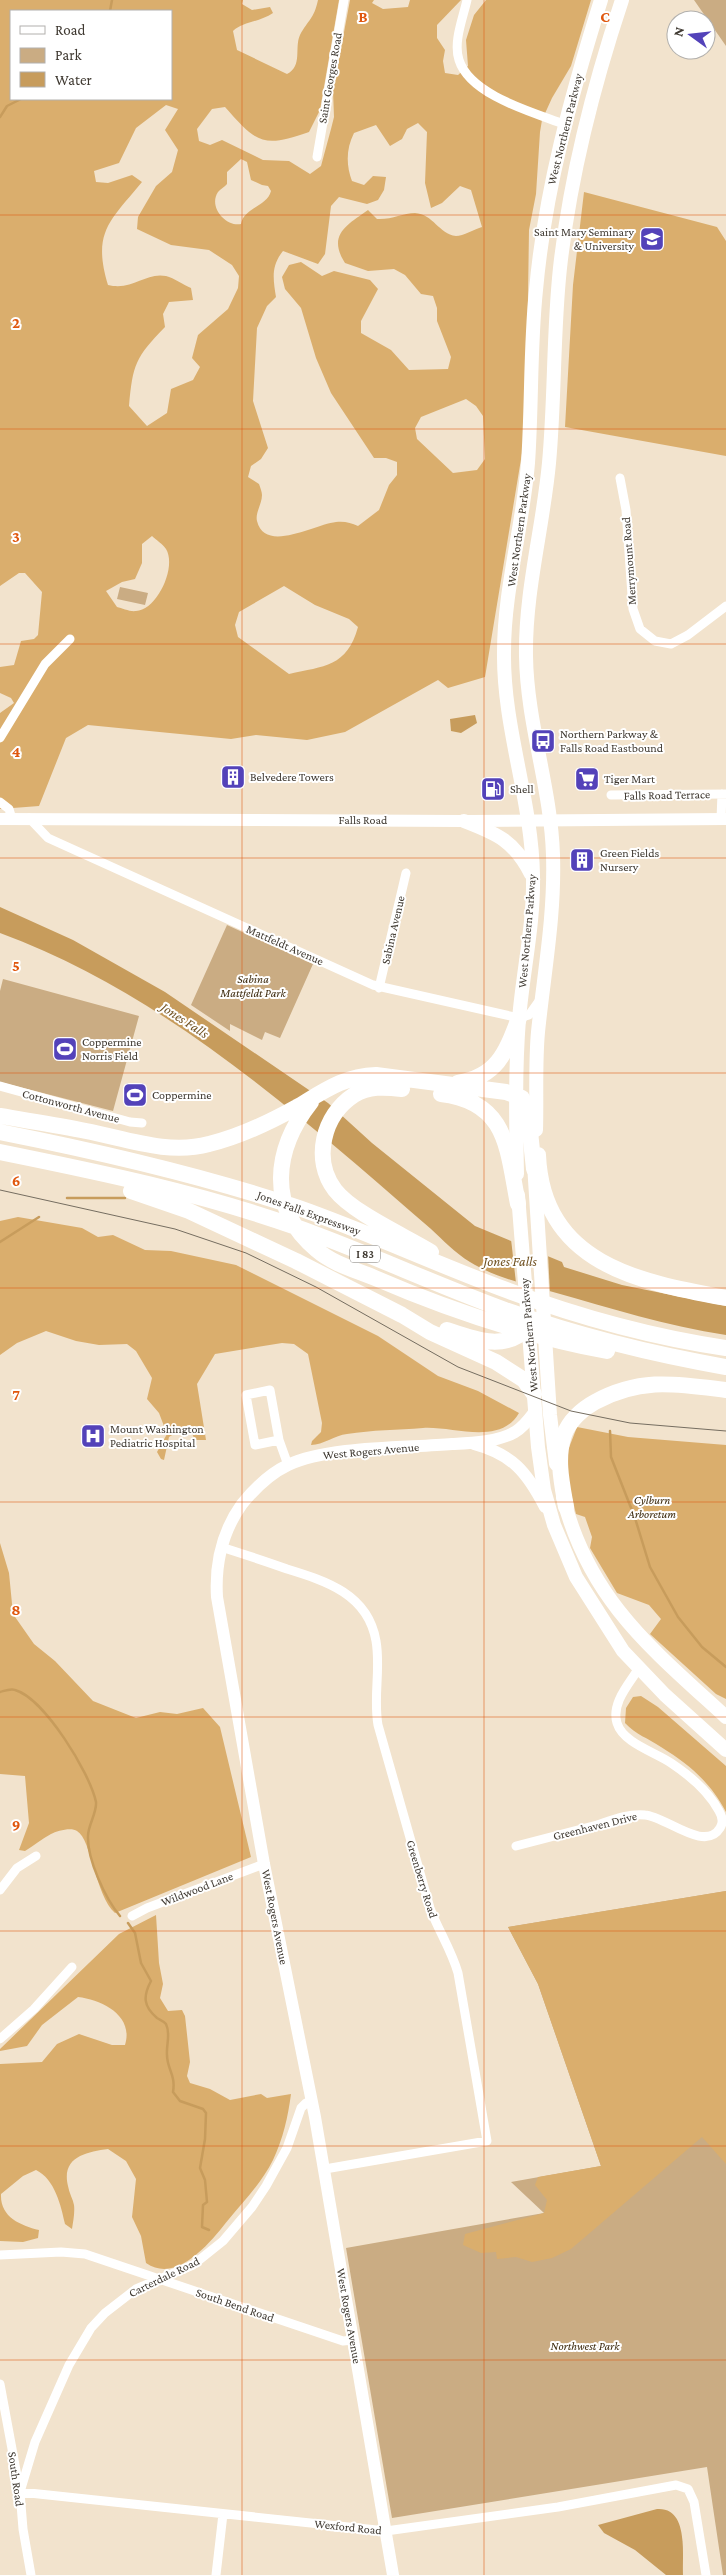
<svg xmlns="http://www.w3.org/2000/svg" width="726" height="2575" font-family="'Crimson Pro',serif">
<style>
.green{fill:#caac83}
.forest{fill:#daae6d;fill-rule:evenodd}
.water{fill:#c79c5c}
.pier{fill:#f2e3cd}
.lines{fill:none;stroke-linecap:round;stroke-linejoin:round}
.stream{stroke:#c79c5c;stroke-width:2.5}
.street{stroke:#fff;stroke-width:9}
.secondary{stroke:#fff;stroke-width:12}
.primary{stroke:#fff;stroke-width:14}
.highway{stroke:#fff;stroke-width:16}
.tram{stroke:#756d60;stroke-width:1}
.grid{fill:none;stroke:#e0570e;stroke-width:1;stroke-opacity:0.55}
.labels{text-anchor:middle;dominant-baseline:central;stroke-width:4;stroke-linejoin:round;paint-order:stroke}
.shield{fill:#fff;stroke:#79746f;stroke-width:1}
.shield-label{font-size:11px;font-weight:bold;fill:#3f3931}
.street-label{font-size:12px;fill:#3f3931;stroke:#fff}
.poi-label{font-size:12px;fill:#3f3931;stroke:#fff;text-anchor:start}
.park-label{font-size:12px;font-style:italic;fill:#3b280b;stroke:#fff}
.water-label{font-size:14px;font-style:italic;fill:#705121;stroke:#fff}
.grid-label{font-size:16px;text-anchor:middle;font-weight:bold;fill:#e0570e;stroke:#fff;stroke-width:4;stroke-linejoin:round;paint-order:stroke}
</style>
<rect width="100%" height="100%" fill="#f2e3cd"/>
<path class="green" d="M 694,0 L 726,0 L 726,46 Z
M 120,587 L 148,593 L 145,605 L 117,599 Z
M 227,925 L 313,964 L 280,1038 L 265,1032 L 262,1040 L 230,1024 L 230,1031 L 191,1005 Z
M 3,979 L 139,1016 L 113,1111 L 0,1082 L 0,991 Z
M 726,1891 L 726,2575 L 723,2575 L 707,2467 L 392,2518 L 346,2248 L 544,2213 L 511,2182 L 601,2166 L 538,1984 L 508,1927 Z"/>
<path class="forest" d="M 0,0 L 243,0 L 242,4 L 252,10 L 270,7 L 273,13 C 260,22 242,22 233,31 L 237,50 L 287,74 C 303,66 294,48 300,35 C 308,20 314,19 318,0 L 339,0 L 320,110 L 309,132 C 262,149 256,142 225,107 L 212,109 L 197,129 L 199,141 L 210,145 L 222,140 L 263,160 L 289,161 L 310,174 L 321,166 L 331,129 L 334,117 L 333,91 L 350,0 L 374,0 L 372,3 L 383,9 L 408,7 L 410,0 L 461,0 L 437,25 L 437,38 L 445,50 L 443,61 L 445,73 L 458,75 L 468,66 L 466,40 L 474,15 L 486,0 L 591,0 L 571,66 L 552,98 L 542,120 L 540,132 L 536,194 L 529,230 L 526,429 L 485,677 L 448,688 L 438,680 L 345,732 L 307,740 L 256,735 L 231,739 L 88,725 L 66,738 L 39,806 L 0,809 L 0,713 L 14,703 L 11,698 L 0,693 L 0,667 L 14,665 L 21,641 L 34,639 L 38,635 L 42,592 L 25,573 L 19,573 L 0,586 ZM 11,11 L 171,11 L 171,99 L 11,99 ZM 166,105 L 178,109 L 165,130 L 178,150 L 172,172 L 156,186 L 138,217 L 137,229 L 171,245 L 209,250 L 232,265 L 239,276 L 238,288 L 228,309 L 198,335 L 192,358 L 200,367 L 193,380 L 171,389 L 167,413 L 147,426 L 129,406 C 133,364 135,358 165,327 L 163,314 L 169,302 L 193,300 L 191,288 C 184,285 174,278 166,276 C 145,272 133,291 108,285 C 92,232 110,221 142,182 L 132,175 L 108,183 L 96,182 L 94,171 L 119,163 L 136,128 ZM 418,123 L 427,132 L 425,183 L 431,208 L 442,203 L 460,186 L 471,190 L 482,227 C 475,229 463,236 456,236 C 439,234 433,214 415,213 C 403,213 391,220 377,219 L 368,210 C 347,225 327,235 345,263 L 368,271 L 394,269 L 405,275 L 421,294 L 433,296 L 437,308 L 437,321 L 451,357 L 448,369 L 409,370 L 391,350 L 361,333 L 361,321 L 378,289 L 370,280 L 334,271 L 322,276 L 301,262 L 289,265 L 282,277 L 285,289 L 301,308 L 316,358 L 331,393 L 374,458 L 386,458 L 397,462 L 397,475 L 389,485 L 379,510 L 358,526 C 351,523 345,521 336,522 C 315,524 265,554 257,521 C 255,513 262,504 262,495 C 262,492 260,487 259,484 L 248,477 L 251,466 L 261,459 L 268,448 L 253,401 L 257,328 L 267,306 L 276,297 C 273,278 271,266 283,251 L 318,264 L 325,254 L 331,206 L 339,197 L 367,204 L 378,200 L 384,190 L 386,177 L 373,176 L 364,185 L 352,181 C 346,165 346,149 354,133 L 376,125 L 390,146 L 402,139 L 407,129 ZM 241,159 L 247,162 L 251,180 L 262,185 L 268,186 L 271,191 C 267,207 244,207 241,224 C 226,227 208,207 218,192 C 220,189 225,187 227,184 L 227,172 ZM 466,399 L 476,406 L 483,416 L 485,459 L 477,470 L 453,473 L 417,439 L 415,428 L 421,417 ZM 152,536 C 156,540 163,544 166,549 C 177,567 157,610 136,611 C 130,612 122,608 117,607 L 106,591 L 122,582 L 135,579 L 142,563 L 142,544 ZM 284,586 L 315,605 L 349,619 L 358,627 C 347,667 324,666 289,674 L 238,637 L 235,625 L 239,612 Z
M 584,192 L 717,227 L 726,241 L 726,456 L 565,427 L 573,285 Z
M 18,1217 L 82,1228 L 98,1237 L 113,1235 L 145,1250 L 171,1251 L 236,1265 L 378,1336 L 438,1376 L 478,1391 L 519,1413 C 500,1446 453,1426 423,1428 C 398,1430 372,1430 347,1434 C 335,1435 323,1445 311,1445 L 312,1441 L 321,1432 L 322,1423 L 308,1354 L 294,1344 L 282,1343 L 215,1354 L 197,1384 L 206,1440 L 195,1440 L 188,1425 L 169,1437 L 164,1460 L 161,1459 L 157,1452 L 167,1434 L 159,1413 L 147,1399 L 152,1378 L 136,1351 L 127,1344 L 99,1345 L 76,1341 L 46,1331 L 17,1343 L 0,1355 L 0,1221 Z
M 577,1427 L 628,1437 L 726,1445 L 726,1699 L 716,1694 L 650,1634 L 661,1619 L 649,1605 L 617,1593 L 590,1548 L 592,1537 L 585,1517 L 576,1514 L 566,1473 L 565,1458 Z
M 0,1543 L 9,1573 L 13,1614 L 34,1644 L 55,1661 L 93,1701 L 136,1718 L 160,1712 L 177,1714 L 203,1708 L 220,1727 L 251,1857 L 115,1913 C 95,1895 92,1840 77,1831 C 71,1827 57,1831 51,1834 C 42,1839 33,1846 25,1851 L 19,1850 L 29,1823 L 25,1776 L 0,1774 Z
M 641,1696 L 658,1707 L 726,1766 L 726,1812 C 710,1782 690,1765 661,1747 C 648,1738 636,1735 625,1723 L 626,1708 L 633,1697 Z
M 726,1891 L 726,2164 L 702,2137 L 571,2249 L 552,2258 L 532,2262 L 516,2257 L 497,2259 L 496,2252 L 481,2253 L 463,2245 L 465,2234 L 544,2213 L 547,2200 L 535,2185 L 538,2177 L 601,2166 L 538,1984 L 508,1927 Z
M 156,1915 L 159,1963 L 163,1984 L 160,1998 L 168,2011 L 182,2010 L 185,2016 L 190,2062 L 187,2076 L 190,2083 L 210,2089 L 230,2100 L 261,2094 L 267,2098 L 291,2094 C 288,2117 283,2139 273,2160 C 262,2182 245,2200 229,2219 C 212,2240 178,2285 146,2263 L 141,2236 L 132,2217 L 136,2179 L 126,2161 L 108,2149 C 86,2152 61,2157 68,2186 C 69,2193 73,2199 74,2205 C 75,2213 73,2222 72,2229 L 65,2224 C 61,2206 55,2179 36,2170 L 23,2176 L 1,2194 C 0,2217 20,2225 39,2230 L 38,2238 L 23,2242 L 0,2241 L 0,2064 L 42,2062 L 57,2044 L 79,2034 L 112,2045 L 125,2045 C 134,2016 103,2000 78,1997 L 42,2025 L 27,2046 L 0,2051 L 0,2049 L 119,1934 Z"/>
<path class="water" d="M 475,715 L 477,723 L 461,733 L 451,731 L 450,719 Z
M 0,907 L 73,940 L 165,992 L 328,1103 L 372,1143 L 475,1226 L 562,1262 L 564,1267 L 622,1285 L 726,1306 L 726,1335 C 667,1326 610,1308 553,1292 C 525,1284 494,1277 470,1262 C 455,1253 443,1240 431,1229 C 406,1208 382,1186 357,1165 C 248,1073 136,983 0,933 Z
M 657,2509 C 689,2507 682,2554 683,2575 L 666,2575 L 635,2550 L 604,2533 L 598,2525 Z"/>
<path class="pier" d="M 511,1239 L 548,1254 L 550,1294 L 516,1283 Z"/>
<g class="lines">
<path class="stream" d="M 110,11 L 112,0
M 0,117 L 7,106 L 21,99
M 67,1198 L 125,1198
M 0,1242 L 39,1217
M 610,1431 L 611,1457 L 635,1518 L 650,1567 L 678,1617 L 702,1647 L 726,1667
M 0,1692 C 4,1691 11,1688 15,1690 C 44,1698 90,1773 96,1802 C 97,1813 88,1825 88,1836 C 87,1859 105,1898 120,1916
M 128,1923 L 135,1933 L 141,1963 L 151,1981 C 143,1996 143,2006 157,2018 C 160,2020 164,2021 166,2024 C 171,2034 166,2045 167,2055 C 167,2069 176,2075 173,2092 L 180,2101 L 203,2109 L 206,2113 L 205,2139 L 200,2168 L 205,2180 L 207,2202 L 203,2205 L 202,2227 L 209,2230"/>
<path class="street" d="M 467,0 C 463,18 453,42 459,60 C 470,95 532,112 564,124
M 317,157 L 344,0
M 620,478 L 626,510 L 633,609 L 640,629 L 655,641 L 671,644 L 688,635 L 726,606
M 0,738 L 45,664 L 70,639
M 611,795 L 726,794
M 0,802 L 9,809 L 12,819
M 29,818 L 48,838 L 373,985 L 519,1018 L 529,1015 L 539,1001
M 721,819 L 722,794
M 379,988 L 406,873
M 0,1086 L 130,1122 L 142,1123
M 279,1440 L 255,1445 L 246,1395 L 270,1390 L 279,1440 L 288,1465
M 221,1547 C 243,1554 265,1561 287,1569 C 326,1581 368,1594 376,1641 C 381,1669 373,1697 378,1725 L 430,1908 C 438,1930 451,1949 458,1973 L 487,2141 L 325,2169
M 516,1846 C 543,1839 570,1832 597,1825 C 612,1820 629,1813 645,1815 C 665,1816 705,1853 720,1828 C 724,1822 722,1816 719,1811 C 708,1790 689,1775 671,1763 C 655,1752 623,1743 617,1723 C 611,1703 629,1684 639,1668
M 0,1890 L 17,1868 L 36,1856
M 132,1916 L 147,1908 L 264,1864
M 0,2039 L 34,2009 L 72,1967
M 312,2101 L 306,2103 L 301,2108 L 287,2148 L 266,2186 L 252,2207 L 223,2241 L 193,2265 L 136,2289 L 105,2313 L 91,2328 L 69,2365 L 35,2442 L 20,2492 L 386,2531 L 558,2507 L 676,2485 L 688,2489 L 694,2502 L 706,2575
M 0,2255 L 61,2252 L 85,2254 L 343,2341 L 353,2340
M 0,2384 L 20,2492 L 23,2529 L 31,2575
M 216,2575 L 223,2514"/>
<path class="secondary" d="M 0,819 L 464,821 L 726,819
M 474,1444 C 512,1454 527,1472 545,1507
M 393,2575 L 315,2117 L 264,1864 L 217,1597 C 215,1564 222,1532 242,1504 C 255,1488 269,1474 288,1465 C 328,1446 406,1448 452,1444 C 472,1443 498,1442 515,1432 C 524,1427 530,1418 536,1410"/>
<path class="primary" d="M 464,821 C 498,834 514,841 531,874
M 536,1130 C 537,1097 535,1065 538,1032 C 544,973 555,915 553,855 C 551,788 527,724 526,656 C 525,591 543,528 549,463 C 555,398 553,333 560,268 C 570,177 593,87 622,0
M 534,1164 L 550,1415 L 556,1464
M 517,1174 C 516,1122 515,1070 519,1019 C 523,971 534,924 533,876 C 532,800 503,728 504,652 C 504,589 523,526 528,463 C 532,406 530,347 536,290 C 545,190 571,96 601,0
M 518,1195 L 538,1447 L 544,1490 L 554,1525 L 576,1577 L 623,1651 L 665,1695 L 726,1750
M 563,1497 C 589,1600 652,1649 726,1717"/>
<path class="highway" d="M 458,1083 C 498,1076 506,1052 519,1018
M 402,1089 C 385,1087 368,1086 354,1095 C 323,1115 312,1160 335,1190 C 353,1213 405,1236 431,1252
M 441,1094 C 508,1102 507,1149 518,1204
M 311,1102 C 274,1149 266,1208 317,1250 C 333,1264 356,1270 375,1278 C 449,1310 527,1336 607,1351
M 0,1116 C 29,1121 58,1125 86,1131 C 127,1139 168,1155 209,1144 C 239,1137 270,1122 297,1107 C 324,1091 344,1076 376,1075 L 506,1092 L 522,1098 L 528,1113 L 534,1169
M 0,1132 C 101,1152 202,1175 299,1208 C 370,1233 438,1265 509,1291 C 579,1317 652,1337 726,1348
M 0,1152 C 99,1172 200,1193 296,1227 C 366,1252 434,1284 505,1310 C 576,1335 651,1354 726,1367
M 538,1155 C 543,1264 639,1282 726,1298
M 131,1191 L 189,1211 L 296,1261 L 402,1315 L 430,1332 L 496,1362 L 524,1380 L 534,1394
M 447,1330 C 476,1340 506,1352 530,1326
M 566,1507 C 562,1484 556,1458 564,1435 C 569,1421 582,1409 595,1402 C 641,1377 677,1384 726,1390"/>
<path class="tram" d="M 0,1190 L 175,1229 L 246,1253 L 316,1287 L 458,1367 L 571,1411 L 630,1423 L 726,1431"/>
</g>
<path class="grid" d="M 242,0 L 242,2575M 484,0 L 484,2575M 0,215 L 726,215M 0,429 L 726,429M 0,644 L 726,644M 0,858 L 726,858M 0,1073 L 726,1073M 0,1288 L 726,1288M 0,1502 L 726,1502M 0,1717 L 726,1717M 0,1931 L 726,1931M 0,2146 L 726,2146M 0,2360 L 726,2360"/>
<defs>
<symbol id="university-square" viewBox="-11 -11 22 22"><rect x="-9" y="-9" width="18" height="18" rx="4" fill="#5342b9" stroke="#fff"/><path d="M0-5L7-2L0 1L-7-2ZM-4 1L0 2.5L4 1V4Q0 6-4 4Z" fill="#fff"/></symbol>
<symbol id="bus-square" viewBox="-11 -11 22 22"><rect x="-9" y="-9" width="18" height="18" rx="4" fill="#5342b9" stroke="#fff"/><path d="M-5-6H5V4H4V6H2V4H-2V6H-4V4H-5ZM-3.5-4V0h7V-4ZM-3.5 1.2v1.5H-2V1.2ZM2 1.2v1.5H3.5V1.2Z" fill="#fff"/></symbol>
<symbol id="building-square" viewBox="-11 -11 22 22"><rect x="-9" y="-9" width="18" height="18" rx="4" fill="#5342b9" stroke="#fff"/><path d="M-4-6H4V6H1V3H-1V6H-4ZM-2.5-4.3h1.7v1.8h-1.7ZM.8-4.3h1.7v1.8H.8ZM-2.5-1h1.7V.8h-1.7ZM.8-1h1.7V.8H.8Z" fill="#fff"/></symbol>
<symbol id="supermarket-square" viewBox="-11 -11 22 22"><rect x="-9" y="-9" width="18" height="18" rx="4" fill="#5342b9" stroke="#fff"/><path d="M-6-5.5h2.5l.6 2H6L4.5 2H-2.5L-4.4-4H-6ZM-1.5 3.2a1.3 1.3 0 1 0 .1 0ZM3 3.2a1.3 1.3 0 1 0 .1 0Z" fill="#fff"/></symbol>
<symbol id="fuel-square" viewBox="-11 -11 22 22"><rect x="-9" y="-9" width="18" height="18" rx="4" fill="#5342b9" stroke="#fff"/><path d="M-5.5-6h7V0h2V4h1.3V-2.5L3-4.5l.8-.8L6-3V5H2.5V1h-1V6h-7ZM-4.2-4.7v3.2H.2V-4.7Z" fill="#fff"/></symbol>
<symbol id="stadium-square" viewBox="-11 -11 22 22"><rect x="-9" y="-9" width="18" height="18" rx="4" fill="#5342b9" stroke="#fff"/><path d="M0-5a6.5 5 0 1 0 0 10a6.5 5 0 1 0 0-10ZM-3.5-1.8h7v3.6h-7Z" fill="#fff"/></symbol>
<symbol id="hospital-square" viewBox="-11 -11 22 22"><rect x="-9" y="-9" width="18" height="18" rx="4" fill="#5342b9" stroke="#fff"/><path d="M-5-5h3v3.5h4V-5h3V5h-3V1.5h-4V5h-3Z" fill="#fff"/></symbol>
</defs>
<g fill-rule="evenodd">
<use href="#university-square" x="638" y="225" width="28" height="28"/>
<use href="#bus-square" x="529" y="727" width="28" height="28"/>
<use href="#building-square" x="219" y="763" width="28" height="28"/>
<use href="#supermarket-square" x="573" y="765" width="28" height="28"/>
<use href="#fuel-square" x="479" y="775" width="28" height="28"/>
<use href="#building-square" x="568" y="846" width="28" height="28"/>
<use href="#stadium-square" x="51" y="1035" width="28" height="28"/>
<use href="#stadium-square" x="121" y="1081" width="28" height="28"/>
<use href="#hospital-square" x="79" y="1422" width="28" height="28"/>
</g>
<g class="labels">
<rect class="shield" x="350" y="1245.5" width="30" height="17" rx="4"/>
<g class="shield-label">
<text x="365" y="1254">I 83</text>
</g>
<g class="street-label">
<text transform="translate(330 78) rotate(-80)">Saint Georges Road</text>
<text transform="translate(565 129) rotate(-76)">West Northern Parkway</text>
<text transform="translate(519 530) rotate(-82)">West Northern Parkway</text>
<text transform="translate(629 561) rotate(-94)">Merrymount Road</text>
<text transform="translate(667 795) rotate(-1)">Falls Road Terrace</text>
<text x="363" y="820">Falls Road</text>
<text transform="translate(393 930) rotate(-77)">Sabina Avenue</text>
<text transform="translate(527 931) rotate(-85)">West Northern Parkway</text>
<text transform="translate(285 945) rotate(24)">Mattfeldt Avenue</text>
<text transform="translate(71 1106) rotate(15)">Cottonworth Avenue</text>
<text transform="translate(309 1213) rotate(20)">Jones Falls Expressway</text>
<text transform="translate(529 1335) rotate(-95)">West Northern Parkway</text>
<text transform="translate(371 1451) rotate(-5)">West Rogers Avenue</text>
<text transform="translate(595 1826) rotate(-14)">Greenhaven Drive</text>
<text transform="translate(422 1879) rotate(73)">Greenberry Road</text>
<text transform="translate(197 1889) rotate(-21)">Wildwood Lane</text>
<text transform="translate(275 1917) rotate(79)">West Rogers Avenue</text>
<text transform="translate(164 2277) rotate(-26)">Carterdale Road</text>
<text transform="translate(235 2305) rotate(19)">South Bend Road</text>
<text transform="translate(349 2316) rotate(80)">West Rogers Avenue</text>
<text transform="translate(16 2479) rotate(82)">South Road</text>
<text transform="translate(348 2527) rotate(6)">Wexford Road</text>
</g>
<g class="poi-label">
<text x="634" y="232" text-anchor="end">Saint Mary Seminary<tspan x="634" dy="14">&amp; University</tspan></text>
<text x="560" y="734">Northern Parkway &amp;<tspan x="560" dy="14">Falls Road Eastbound</tspan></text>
<text x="250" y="777">Belvedere Towers</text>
<text x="604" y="779">Tiger Mart</text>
<text x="510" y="789">Shell</text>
<text x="600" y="853">Green Fields<tspan x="600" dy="14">Nursery</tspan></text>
<text x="82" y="1042">Coppermine<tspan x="82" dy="14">Norris Field</tspan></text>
<text x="152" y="1095">Coppermine</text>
<text x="110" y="1429">Mount Washington<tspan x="110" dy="14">Pediatric Hospital</tspan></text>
</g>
<g class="park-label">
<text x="253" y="979">Sabina<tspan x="253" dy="14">Mattfeldt Park</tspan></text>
<text x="652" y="1500">Cylburn<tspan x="652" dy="14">Arboretum</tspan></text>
<text x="585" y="2346">Northwest Park</text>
</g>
<g class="water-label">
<text transform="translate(185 1020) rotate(33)">Jones Falls</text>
<text x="510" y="1261">Jones Falls</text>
</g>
</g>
<g class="grid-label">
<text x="363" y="22">B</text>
<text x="605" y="22">C</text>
<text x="16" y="328">2</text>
<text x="16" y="542">3</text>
<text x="16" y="757">4</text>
<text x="16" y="971">5</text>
<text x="16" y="1186">6</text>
<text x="16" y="1400">7</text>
<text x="16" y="1615">8</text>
<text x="16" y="1830">9</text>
</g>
<rect x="10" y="10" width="162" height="90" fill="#ffffff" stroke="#b2b0ad"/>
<rect x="20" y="26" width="25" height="8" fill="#ffffff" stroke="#b2b0ad"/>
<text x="55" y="35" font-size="15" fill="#3f3931">Road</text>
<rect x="20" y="48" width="25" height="15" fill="#caac83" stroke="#b2b0ad"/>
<text x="55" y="60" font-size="15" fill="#3f3931">Park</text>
<rect x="20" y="72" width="25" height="15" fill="#c79c5c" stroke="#b2b0ad"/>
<text x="55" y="85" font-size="15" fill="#3f3931">Water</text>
<g transform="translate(691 35) rotate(285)"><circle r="24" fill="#ffffff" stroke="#b2b0ad"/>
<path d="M0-4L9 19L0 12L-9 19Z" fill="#5342b9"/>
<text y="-8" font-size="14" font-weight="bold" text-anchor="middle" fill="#3f3931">N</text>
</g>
</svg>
